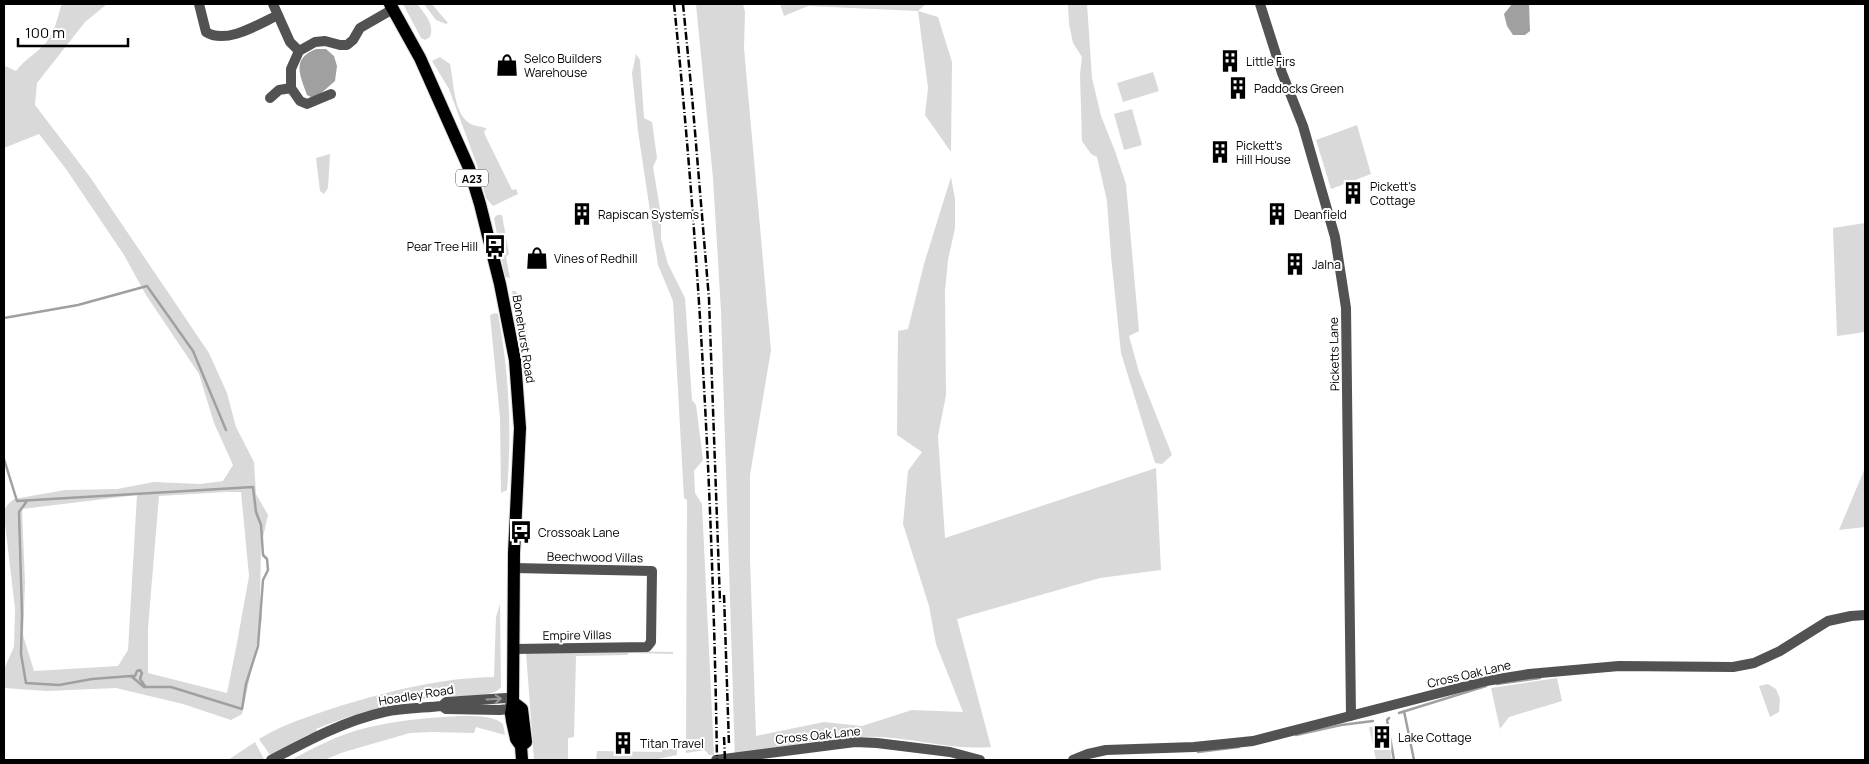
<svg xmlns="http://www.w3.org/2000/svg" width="1869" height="764" font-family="Manrope,sans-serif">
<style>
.green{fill:#d9d9d9;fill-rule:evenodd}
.water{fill:#a0a0a0}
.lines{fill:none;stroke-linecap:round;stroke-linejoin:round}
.stream{stroke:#a0a0a0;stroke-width:2.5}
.major-casing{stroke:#dbdbdb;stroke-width:14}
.minor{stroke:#525252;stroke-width:10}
.major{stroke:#000;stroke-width:12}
.rail{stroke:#000;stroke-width:2.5;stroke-dasharray:8 2.5 1 2.5;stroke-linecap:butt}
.oneway{stroke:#979797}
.labels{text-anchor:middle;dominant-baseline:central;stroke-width:4;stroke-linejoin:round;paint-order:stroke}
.shield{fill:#fff;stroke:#4c4c4c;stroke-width:1}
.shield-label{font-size:11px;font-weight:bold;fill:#000}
.poi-label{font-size:12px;fill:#000;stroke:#fff;text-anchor:start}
.street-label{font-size:12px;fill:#000;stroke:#fff}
</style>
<rect width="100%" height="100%" fill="#fff"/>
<path class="green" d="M 64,4 L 107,4 L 85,22 L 37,83 L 35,105 L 90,177 L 209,353 L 227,393 L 236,427 L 254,462 L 256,494 L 268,515 L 261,546 L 260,600 L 262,619 L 242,714 L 231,720 L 183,704 L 116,688 L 47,691 L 4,688 L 4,669 L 14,647 L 15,609 L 4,515 C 4,507 8,504 14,499 L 65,490 L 117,489 L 154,482 L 200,484 L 223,481 L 233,465 L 214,423 L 199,374 L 146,295 L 124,255 L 66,169 L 39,134 L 4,148 L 4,67 L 5,66 L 16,71 C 24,60 34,55 43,46 C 54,35 57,20 61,6 ZM 226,492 L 241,492 L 249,576 L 237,643 L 227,693 L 148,673 L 148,628 L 159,496 ZM 137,495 L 128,650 L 118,666 L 34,671 L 23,635 L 25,583 L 22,509 Z
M 403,4 L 417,4 C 424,13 435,24 430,37 L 425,40 L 421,38 Z
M 424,4 L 432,4 L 448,23 L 446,24 L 436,20 Z
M 696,4 L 743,4 L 745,12 L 744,48 L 771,350 L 750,475 L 750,558 L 756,736 L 824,722 L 862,726 L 912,710 L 963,712 L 936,644 L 929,606 L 903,524 L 908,471 L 922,452 L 897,435 L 898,331 L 908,329 L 924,264 L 951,177 L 955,199 L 955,228 L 948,260 L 945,291 L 946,395 L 938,436 L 945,538 L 1156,468 L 1161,570 L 1100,578 L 957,619 L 991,747 C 956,750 926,741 893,738 C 847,733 801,744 756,751 L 756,760 L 735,760 L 721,311 L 713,178 Z
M 780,4 L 926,4 L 918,11 L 938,17 L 952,62 L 951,152 L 925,115 L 928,88 L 918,11 L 808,6 L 784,16 Z
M 1068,4 L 1087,4 L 1092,78 L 1101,116 L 1115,151 L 1126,184 L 1139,331 L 1129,336 L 1139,372 L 1172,455 L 1162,464 L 1155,463 L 1121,353 L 1111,256 L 1107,201 L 1097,157 L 1091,154 L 1082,141 L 1080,74 L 1082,57 L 1073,43 L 1069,24 Z
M 636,54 L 640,60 L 644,118 L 652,122 L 657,158 L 653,167 L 661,215 L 661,239 L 668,264 L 685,298 L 692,400 L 696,405 L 703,460 L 694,471 L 695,493 L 702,504 L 714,755 L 709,755 L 705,750 L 686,753 L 687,500 L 684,498 L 673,301 L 658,265 L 647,191 L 638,131 L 632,73 Z
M 440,57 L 450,64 C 454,82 453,111 469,123 C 475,127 482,126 487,129 L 484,131 L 485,135 L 512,190 L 516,189 L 518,194 L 493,206 L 486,198 L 478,168 L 449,89 L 432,61 Z
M 1153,72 L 1159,91 L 1123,102 L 1117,83 Z
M 1132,109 L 1142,145 L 1124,150 L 1114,114 Z
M 1357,125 L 1371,174 L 1331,189 L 1316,140 Z
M 330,154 L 328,188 L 324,194 L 320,191 L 316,158 Z
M 497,215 L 502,215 L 509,254 L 506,257 L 510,278 L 505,277 L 494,218 Z
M 1865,223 L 1865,332 L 1837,336 L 1833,228 Z
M 512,291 L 515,291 L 519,295 L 530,347 L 524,350 Z
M 495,313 L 498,314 C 509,373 512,430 507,490 L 501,493 L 500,418 L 490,315 Z
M 1865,468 L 1865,527 L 1839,530 Z
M 500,604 L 501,687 C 495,697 464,696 451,696 C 404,699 360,711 316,729 L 319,734 L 309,734 L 270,755 L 259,739 C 283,724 310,716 337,707 C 388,691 440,678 494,677 L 496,617 Z
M 618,651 L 673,652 L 673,654 L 629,653 L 627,655 L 576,656 L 574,737 L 568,738 L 568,760 L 534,760 L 526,652 Z
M 1557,678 L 1562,701 L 1509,717 L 1500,729 L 1491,688 Z
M 1768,684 L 1776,689 L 1780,699 L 1779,712 L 1770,717 L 1759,686 Z
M 459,716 C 473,716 493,715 503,724 L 505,735 L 476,727 L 474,733 L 432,732 L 410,733 L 344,752 L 324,760 L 291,760 C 315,747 340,734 366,728 C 397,720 428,718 459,716 Z
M 1386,725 L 1392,760 L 1376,760 L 1369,727 Z
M 255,742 L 264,759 L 262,760 L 228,760 Z
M 662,749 L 677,749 L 677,755 L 653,760 L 596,760 L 597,751 L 662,752 Z"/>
<path class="water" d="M 1512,4 L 1529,4 L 1530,31 L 1525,35 L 1513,35 L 1507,26 L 1504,14 Z
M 316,49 L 326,49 L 334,56 L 337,66 L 335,81 L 319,95 L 311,97 L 307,95 C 300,75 291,59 316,49 Z"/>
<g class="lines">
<path class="stream" d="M 4,318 L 78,305 L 147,286 L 193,351 L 226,430
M 4,459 L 17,501 L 253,487 L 256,512 L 261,525 L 263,555 L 267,559 L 268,570 L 263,580 L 258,646 L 246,684 L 242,709 L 171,687 L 144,687 L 131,676 L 135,676 L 137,671 L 140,670 L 142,673 L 140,679 L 145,686
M 27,501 L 19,512 L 22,614 L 21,654 L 26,683 L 59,685 L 92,679 L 131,676
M 1497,684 L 1540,678
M 1404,711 L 1414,760
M 1399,713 L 1486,686
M 1389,718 L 1387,720 L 1394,760
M 1296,735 L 1341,725 L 1373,721
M 1198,752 L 1239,747"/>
<defs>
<path id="major" d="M 390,4 L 420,58 L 469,168 L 480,204 L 500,284 L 515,360 L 520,428 L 514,553 L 513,702 L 511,714 L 512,721 L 516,739 L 521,746 L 522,760
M 513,702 L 522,709 L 526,742 L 521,746"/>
</defs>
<use href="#major" class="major-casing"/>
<path class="minor" d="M 199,4 L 206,32 C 226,45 259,24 278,15
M 273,4 L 290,42 L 299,51
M 1260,4 L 1282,73 L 1303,126 L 1335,237 L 1346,308 L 1351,716
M 331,94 L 307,104 L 300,101 L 291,88 L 291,69 L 299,51 L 315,42 L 325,41 L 340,45 L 347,45 L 353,40 L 360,28 L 393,9
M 270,98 L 279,90 L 291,88
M 514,649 L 647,647 L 651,642 L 652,571 L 514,568
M 271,760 C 307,741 344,721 384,712 C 403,708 423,708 442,706 L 446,702 L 506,698 L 513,702 L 508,709 L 500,710 L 446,709 L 442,706
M 716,760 L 855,742 L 877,743 L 950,752 L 980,760
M 1073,760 L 1088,754 L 1106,750 L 1194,747 L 1253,741 L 1486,681 L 1529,674 L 1619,666 L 1733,667 L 1754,663 L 1780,651 L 1828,621 L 1851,616 L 1865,615"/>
<use href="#major" class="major"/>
<path class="rail" d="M 674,4 C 700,255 713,508 717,760
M 683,4 L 692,96 L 709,299 L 720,602
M 724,595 L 729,745
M 724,737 L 725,760"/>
</g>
<defs><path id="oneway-shaft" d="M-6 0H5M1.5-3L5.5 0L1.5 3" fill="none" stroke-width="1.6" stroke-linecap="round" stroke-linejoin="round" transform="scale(1.25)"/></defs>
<use class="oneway" href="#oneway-shaft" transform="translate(494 699) rotate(-3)"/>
<defs>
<symbol id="building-bare" viewBox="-9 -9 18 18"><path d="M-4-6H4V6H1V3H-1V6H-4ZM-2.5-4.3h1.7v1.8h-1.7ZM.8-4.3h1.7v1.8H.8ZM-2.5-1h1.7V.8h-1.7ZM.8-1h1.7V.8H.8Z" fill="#000" stroke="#fff" stroke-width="2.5" paint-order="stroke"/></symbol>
<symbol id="shop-bare" viewBox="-9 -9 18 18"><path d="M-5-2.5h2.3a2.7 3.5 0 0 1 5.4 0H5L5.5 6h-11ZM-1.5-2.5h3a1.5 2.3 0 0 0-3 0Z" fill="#000" stroke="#fff" stroke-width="2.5" paint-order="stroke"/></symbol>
<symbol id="bus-bare" viewBox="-9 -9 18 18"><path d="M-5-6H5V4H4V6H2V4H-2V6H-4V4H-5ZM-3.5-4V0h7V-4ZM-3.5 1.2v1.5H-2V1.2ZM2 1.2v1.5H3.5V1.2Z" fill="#000" stroke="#fff" stroke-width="2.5" paint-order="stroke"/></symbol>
</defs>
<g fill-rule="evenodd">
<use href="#building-bare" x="1214" y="45" width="32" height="32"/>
<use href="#shop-bare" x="491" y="49" width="32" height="32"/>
<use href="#building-bare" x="1222" y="72" width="32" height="32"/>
<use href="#building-bare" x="1204" y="136" width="32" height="32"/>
<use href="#building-bare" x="1337" y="177" width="32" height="32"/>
<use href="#building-bare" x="566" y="198" width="32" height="32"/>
<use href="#building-bare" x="1261" y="198" width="32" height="32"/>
<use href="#bus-bare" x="479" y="230" width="32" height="32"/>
<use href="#shop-bare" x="521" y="242" width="32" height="32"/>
<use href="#building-bare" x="1279" y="248" width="32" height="32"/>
<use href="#bus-bare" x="505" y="516" width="32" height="32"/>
<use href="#building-bare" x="1366" y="721" width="32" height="32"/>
<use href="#building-bare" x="607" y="727" width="32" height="32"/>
</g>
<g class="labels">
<rect class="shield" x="456" y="169.5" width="32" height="17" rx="4"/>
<g class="shield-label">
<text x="472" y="178">A23</text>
</g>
<g class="poi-label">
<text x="524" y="58">Selco Builders<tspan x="524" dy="14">Warehouse</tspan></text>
<text x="1246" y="61">Little Firs</text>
<text x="1254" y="88">Paddocks Green</text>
<text x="1236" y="145">Pickett's<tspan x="1236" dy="14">Hill House</tspan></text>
<text x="1370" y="186">Pickett's<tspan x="1370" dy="14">Cottage</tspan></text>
<text x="598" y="214">Rapiscan Systems</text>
<text x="1294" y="214">Deanfield</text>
<text x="478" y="246" text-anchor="end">Pear Tree Hill</text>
<text x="554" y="258">Vines of Redhill</text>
<text x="1312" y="264">Jalna</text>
<text x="538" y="532">Crossoak Lane</text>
<text x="1398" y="737">Lake Cottage</text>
<text x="640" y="743">Titan Travel</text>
</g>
<g class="street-label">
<text transform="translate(524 339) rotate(81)">Bonehurst Road</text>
<text transform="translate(1334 354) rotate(-91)">Picketts Lane</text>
<text transform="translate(595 557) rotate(1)">Beechwood Villas</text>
<text transform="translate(577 635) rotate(-1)">Empire Villas</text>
<text transform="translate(1469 674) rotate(-13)">Cross Oak Lane</text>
<text transform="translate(416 695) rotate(-9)">Hoadley Road</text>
<text transform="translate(818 735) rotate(-6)">Cross Oak Lane</text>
</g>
</g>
<rect width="1869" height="764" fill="none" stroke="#000000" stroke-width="10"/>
<path d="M18 38v8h110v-8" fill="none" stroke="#000000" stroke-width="2.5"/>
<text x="25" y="38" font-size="15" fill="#000000" stroke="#ffffff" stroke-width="4" paint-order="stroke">100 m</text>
</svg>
